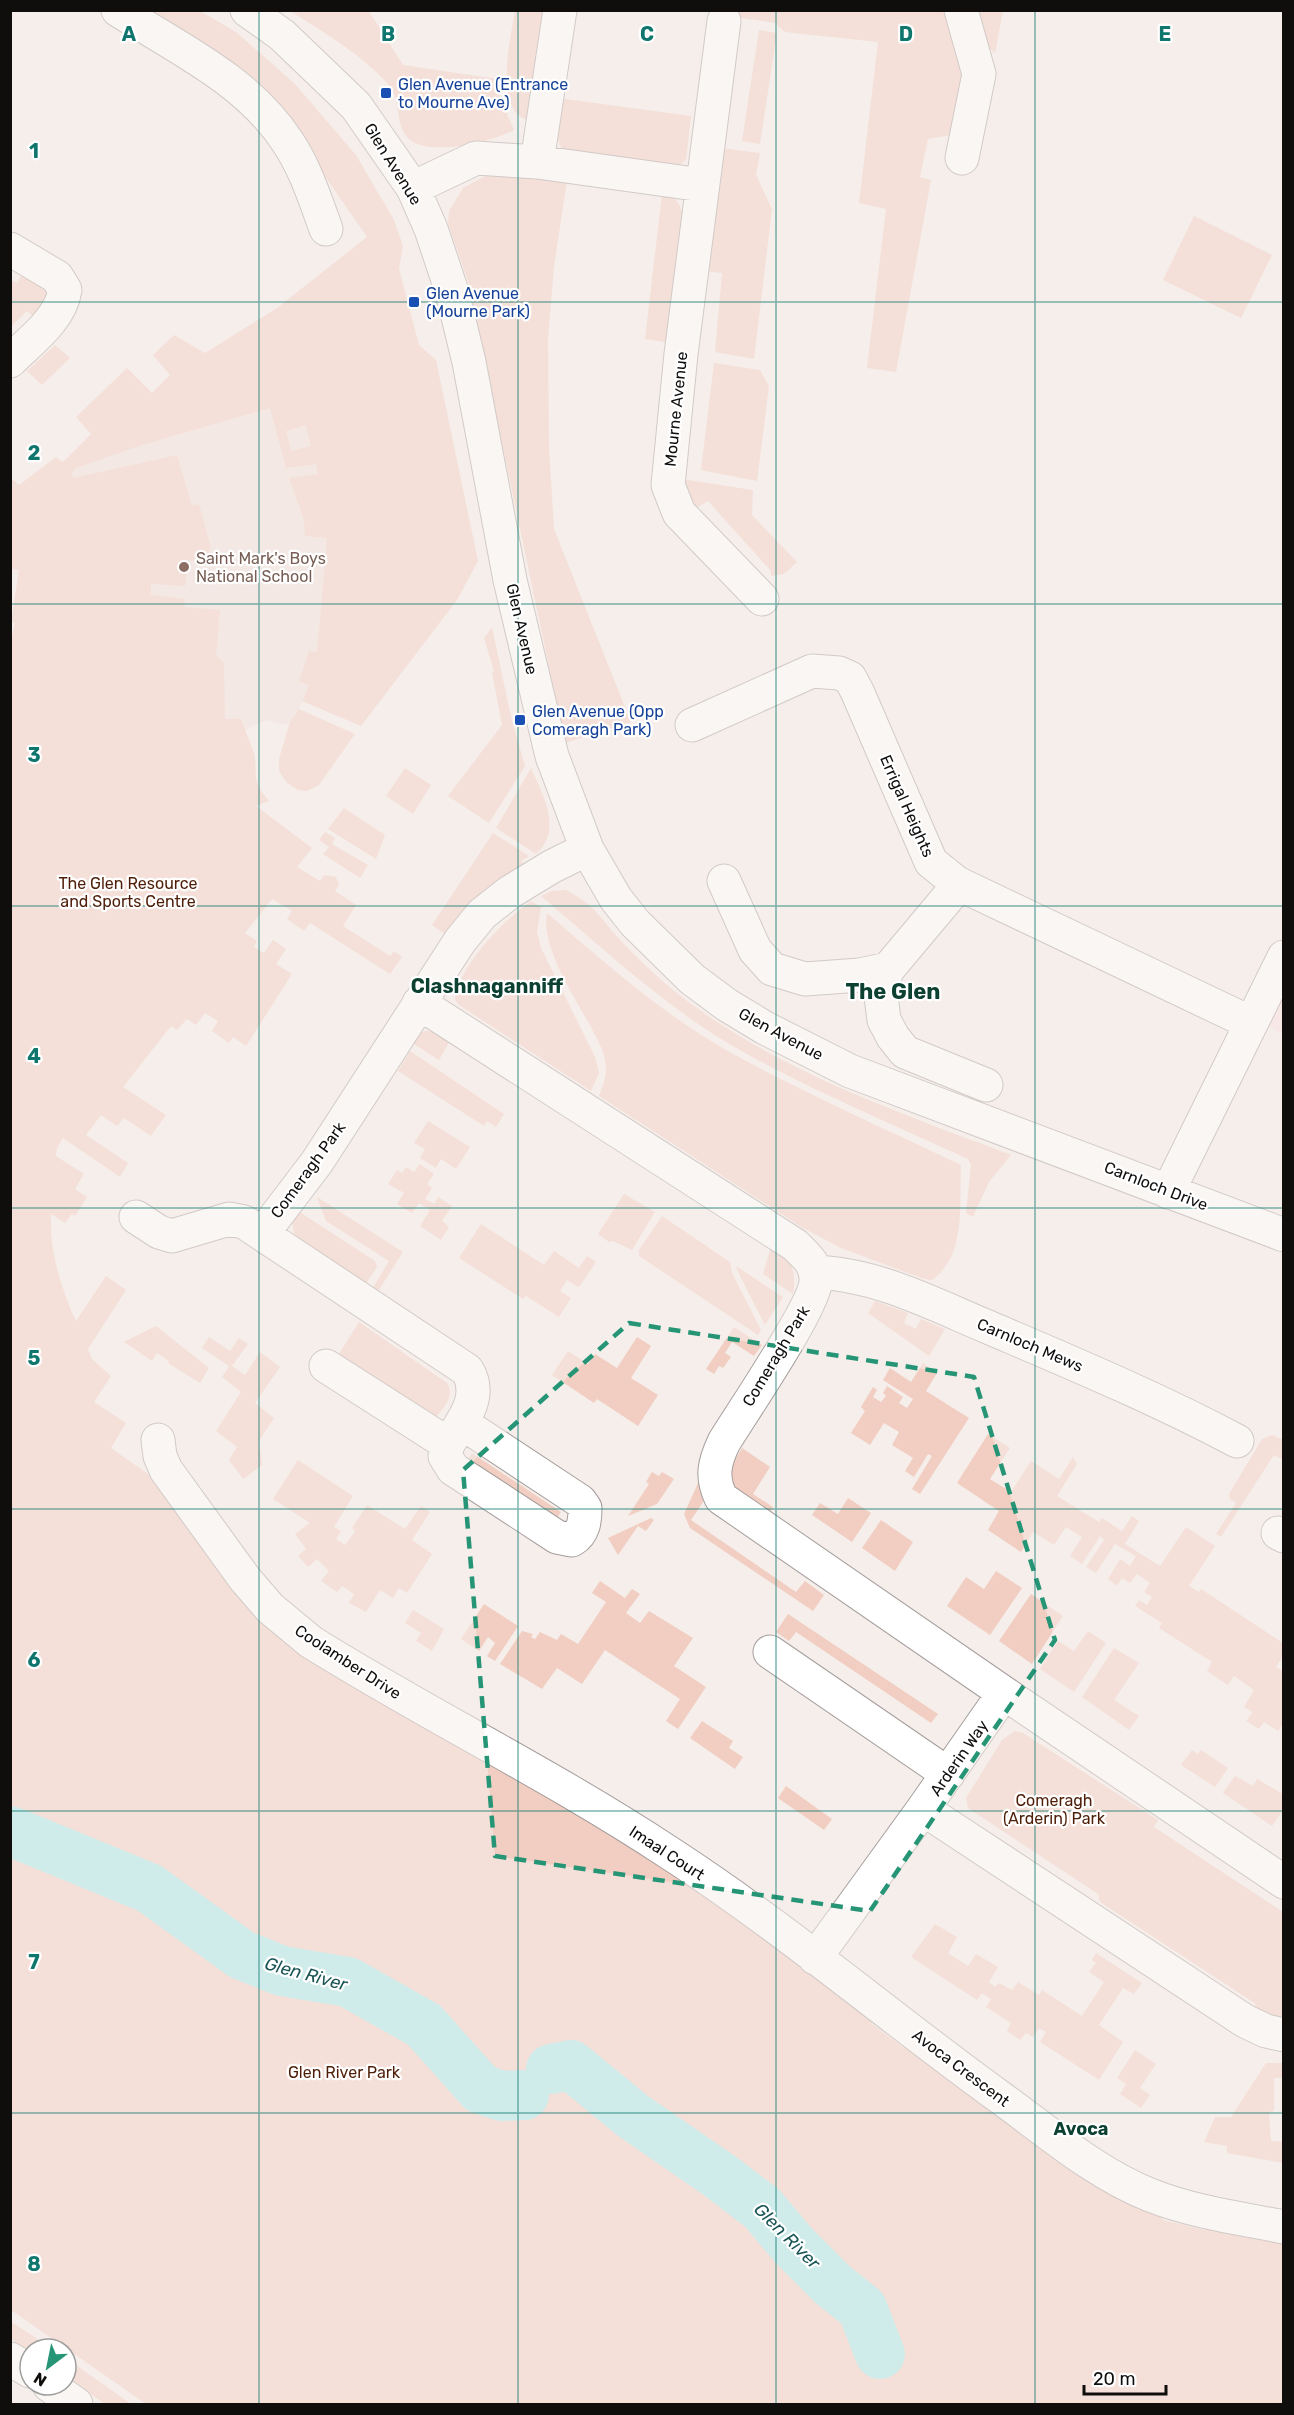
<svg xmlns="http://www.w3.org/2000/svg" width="1294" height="2415" font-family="Rubik,sans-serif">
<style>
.industrial{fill:#fadfdd}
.built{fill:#f0e1db}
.green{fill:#f1cec1;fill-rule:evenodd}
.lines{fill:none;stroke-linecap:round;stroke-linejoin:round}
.river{stroke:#a2e8e8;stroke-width:50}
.minor-casing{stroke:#a59e9c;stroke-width:35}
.major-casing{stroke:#a59e9c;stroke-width:35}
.minor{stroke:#fff;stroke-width:33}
.major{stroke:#fff;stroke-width:33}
.marked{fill:none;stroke:#259576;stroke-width:4.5;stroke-dasharray:12 8;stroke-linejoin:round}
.grid{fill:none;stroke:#0f766e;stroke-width:1.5;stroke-opacity:0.55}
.transit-dot{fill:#1a4fb4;stroke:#fff;stroke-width:2}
.education-dot{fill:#8d6e63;stroke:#fff;stroke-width:2}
.labels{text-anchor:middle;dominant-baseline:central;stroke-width:4.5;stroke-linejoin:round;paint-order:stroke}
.transit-label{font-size:16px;fill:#164399;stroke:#fff;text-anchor:start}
.street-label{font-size:16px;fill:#100e0d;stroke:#fff}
.education-label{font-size:16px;fill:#785e54;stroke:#fff;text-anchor:start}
.park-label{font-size:16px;fill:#4e1e08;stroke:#fff}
.water-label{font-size:18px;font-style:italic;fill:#1a5556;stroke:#fff}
.neighbourhood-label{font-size:18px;font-weight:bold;fill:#0c4132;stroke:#fff}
.quarter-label{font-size:20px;font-weight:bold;fill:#0c4132;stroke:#fff}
.district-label{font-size:22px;font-weight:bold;fill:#0c4132;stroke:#fff}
.grid-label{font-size:20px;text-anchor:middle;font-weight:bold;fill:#0f766e;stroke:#fff;stroke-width:4.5;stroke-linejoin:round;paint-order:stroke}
</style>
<rect width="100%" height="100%" fill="#f5eeeb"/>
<path class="industrial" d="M 1283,989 L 1283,1034 L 1265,1025 Z"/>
<path class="built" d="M 277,308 L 334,534 L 326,642 L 296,716 L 286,725 L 266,720 L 236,734 L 32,511 L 170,375 Z"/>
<path class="green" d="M 715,10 L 947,11 L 947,23 L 965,77 L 951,135 L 928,139 L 920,177 L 931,180 L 896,372 L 867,368 L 886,209 L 859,203 L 878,42 L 785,32 L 775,23 L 715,14 Z
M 142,11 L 200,11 L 236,32 L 295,84 L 356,155 L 394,220 L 403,246 L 399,269 L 419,345 L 436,360 L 478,561 L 457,600 L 361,726 L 302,701 L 309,685 L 299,681 L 309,651 L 317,652 L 327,538 L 305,536 L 304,520 L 289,478 L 318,474 L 316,464 L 286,468 L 270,408 L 142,445 L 76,468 L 72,472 L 73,478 L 177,455 L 192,506 L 199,504 L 210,544 L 209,562 L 188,560 L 185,586 L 151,584 L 151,595 L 185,599 L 184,607 L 220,610 L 216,655 L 224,663 L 225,719 L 241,719 L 255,756 L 256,779 L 261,791 L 269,801 L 256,806 L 312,848 L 297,867 L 320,881 L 324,875 L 336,877 L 339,885 L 335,891 L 356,905 L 343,926 L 390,956 L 394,951 L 402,957 L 390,974 L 310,923 L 304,931 L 287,919 L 292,911 L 272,899 L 245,933 L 257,941 L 254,947 L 264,953 L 273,940 L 286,949 L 276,964 L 292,974 L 246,1046 L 233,1037 L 229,1043 L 212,1031 L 218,1021 L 205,1013 L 196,1025 L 187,1019 L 177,1030 L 171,1026 L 123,1087 L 166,1115 L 151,1136 L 124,1118 L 117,1126 L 101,1115 L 86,1135 L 128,1163 L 120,1177 L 63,1138 L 57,1148 L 56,1156 L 84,1174 L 75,1189 L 87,1197 L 75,1216 L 72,1214 L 65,1223 L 51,1214 C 49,1250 61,1289 76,1321 L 106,1276 L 126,1290 L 88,1349 L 92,1359 L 111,1376 L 94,1402 L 126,1423 L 111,1448 L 158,1481 L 215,1558 L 636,1844 L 867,2009 L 872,2024 L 904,2048 L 918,2046 L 1154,2207 L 1163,2220 L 1205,2230 L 1216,2224 L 1283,2236 L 1283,2404 L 146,2404 L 11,2310 L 10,645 L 15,623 L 11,622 L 19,570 L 11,569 L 10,477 L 19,485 L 56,457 L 62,462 L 66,459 L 91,434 L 76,417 L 127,368 L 152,393 L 170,375 L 153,355 L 174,335 L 205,353 L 277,308 L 367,237 L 322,172 ZM 306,425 L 311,446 L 291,451 L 286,431 Z
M 290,11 L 369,11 L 403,65 L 497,79 L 500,98 L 514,130 C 493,142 423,159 406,136 C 395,121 401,99 389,85 C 361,54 325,33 290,11 Z
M 515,11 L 546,11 L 530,121 C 492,114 511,36 515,11 Z
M 975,11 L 1003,11 L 995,53 L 986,45 Z
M 759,30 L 777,33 L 760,144 L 742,141 Z
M 558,98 L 691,116 L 686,160 L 677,167 L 563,150 C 552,135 557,115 558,98 Z
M 720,148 L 760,153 L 756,175 L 772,209 L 754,359 L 715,352 L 722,273 L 702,271 Z
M 517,175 L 567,181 L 554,266 L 548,339 L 549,446 L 554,529 L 631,722 L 565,743 L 468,281 L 448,224 L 449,211 L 463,188 L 485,176 Z
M 662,194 C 677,195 679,204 684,216 L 671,343 L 645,339 Z
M 1194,216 L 1272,255 L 1241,318 L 1163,280 Z
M 24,271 L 50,291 L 36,319 L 27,311 L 11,327 L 10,280 L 17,283 Z
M 55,345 L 70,358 L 42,385 L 27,371 Z
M 714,363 L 760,370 L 769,386 L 757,481 L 701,470 Z
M 681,479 L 753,490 L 752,515 L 797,562 L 784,574 L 771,576 L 771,571 L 708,501 L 690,511 Z
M 492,627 L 511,717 L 525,766 L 489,823 L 448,796 L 502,725 L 492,673 L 494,671 L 484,638 Z
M 299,709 L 355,734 L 319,785 L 307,791 L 298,790 L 287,783 L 279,771 L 279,759 L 290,722 Z
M 405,768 L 431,785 L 413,814 L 386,796 Z
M 531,768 C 543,795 563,830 536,854 L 496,828 Z
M 344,808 L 385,835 L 376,859 L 328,829 Z
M 325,832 L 335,838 L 332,844 L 368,865 L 360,878 L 323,854 L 329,847 L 319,840 Z
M 493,833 L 529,856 L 521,861 L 528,866 L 448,936 L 432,925 Z
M 566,890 C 597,906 600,919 622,942 C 643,964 665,985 690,1003 C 785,1074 901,1113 1011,1155 L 989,1182 L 973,1217 L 966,1213 L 971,1165 L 968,1159 C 891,1123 812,1091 738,1049 C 666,1008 604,949 541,896 L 552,891 Z
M 531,901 L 541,907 L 537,932 L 541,948 L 595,1057 L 599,1073 L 591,1091 L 459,1005 L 455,1000 C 458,966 504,920 531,901 Z
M 547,913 C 606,964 667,1018 735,1055 C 808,1095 886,1129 961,1165 C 959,1203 967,1255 932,1280 L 924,1279 L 841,1248 L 803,1228 L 599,1096 C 602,1087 606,1079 606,1070 C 606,1053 598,1041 591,1027 C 575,998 540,946 547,913 Z
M 425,1031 L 436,1031 L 451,1039 L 439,1060 L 409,1041 L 414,1035 Z
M 410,1051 L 504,1114 L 496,1127 L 487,1121 L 484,1126 L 398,1071 Z
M 428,1121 L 470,1147 L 456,1169 L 441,1159 L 436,1168 L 420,1158 L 425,1149 L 414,1143 Z
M 420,1164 L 434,1174 L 427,1184 L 432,1188 L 425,1199 L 434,1204 L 438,1197 L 452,1206 L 442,1221 L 449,1227 L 441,1240 L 420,1226 L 430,1210 L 419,1203 L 412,1213 L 397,1204 L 404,1193 L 388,1184 L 397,1170 L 402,1173 L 406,1167 L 414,1172 Z
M 624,1194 L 655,1212 L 632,1250 L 613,1241 L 609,1242 L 598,1234 Z
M 317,1197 L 403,1252 L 377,1293 L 372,1289 L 389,1261 L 326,1221 Z
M 298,1211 L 375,1261 L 377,1267 L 365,1285 L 295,1237 L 292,1222 Z
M 662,1216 L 730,1262 L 732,1273 L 761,1330 L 758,1335 L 639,1256 L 639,1250 Z
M 481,1224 L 544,1265 L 554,1251 L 579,1268 L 587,1256 L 596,1262 L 580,1286 L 578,1287 L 567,1280 L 560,1291 L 571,1298 L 559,1317 L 526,1296 L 523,1299 L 459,1258 Z
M 771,1247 C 792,1257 797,1272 793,1294 L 763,1274 Z
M 736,1266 L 783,1297 L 765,1325 L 739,1274 Z
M 875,1301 L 908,1313 L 904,1323 L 916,1329 L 921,1319 L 945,1329 L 929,1356 L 868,1313 Z
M 359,1322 L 447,1383 C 456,1397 442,1409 434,1420 L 337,1357 Z
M 156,1326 L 209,1368 L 200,1383 L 168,1363 L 169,1361 L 157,1353 L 152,1361 L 124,1342 Z
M 734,1327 L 762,1345 L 754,1356 L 732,1342 L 725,1353 L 731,1357 L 723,1368 L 719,1366 L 714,1374 L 706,1369 Z
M 209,1337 L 230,1351 L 239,1338 L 248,1344 L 232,1366 L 245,1375 L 260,1352 L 280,1367 L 255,1403 L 274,1418 L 259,1441 L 262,1465 L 243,1479 L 229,1460 L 237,1447 L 216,1431 L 241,1392 L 222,1377 L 229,1366 L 202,1348 Z
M 637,1337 L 651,1346 L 631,1378 L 658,1395 L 638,1426 L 597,1399 L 594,1403 L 552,1375 L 568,1351 L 588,1364 L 595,1354 L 617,1368 Z
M 923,1363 L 937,1373 L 926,1391 L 969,1418 L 920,1494 L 912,1489 L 932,1456 L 928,1454 L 914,1477 L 905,1471 L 913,1458 L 892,1445 L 899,1432 L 884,1423 L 870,1445 L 851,1433 L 865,1411 L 861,1407 L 873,1387 L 877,1390 L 873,1397 L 881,1402 L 886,1396 L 883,1393 L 887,1386 L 903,1397 L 899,1403 L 907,1408 L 913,1399 L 883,1380 L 890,1368 L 911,1382 Z
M 988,1434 L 1010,1448 L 990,1479 L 1011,1492 L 1031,1461 L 1059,1479 L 1073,1457 L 1077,1464 L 1057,1496 L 1099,1522 L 1102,1518 L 1122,1531 L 1132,1516 L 1139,1521 L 1125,1544 L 1160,1566 L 1186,1527 L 1215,1546 L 1189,1586 L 1199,1592 L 1201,1589 L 1283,1643 L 1283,1656 L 1276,1667 L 1284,1672 L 1283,1724 L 1278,1731 L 1264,1722 L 1259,1729 L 1246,1721 L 1253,1712 L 1244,1707 L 1254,1690 L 1234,1676 L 1228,1685 L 1207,1671 L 1212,1662 L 1159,1628 L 1162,1623 L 1135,1606 L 1139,1600 L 1147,1605 L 1152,1597 L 1144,1592 L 1150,1583 L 1137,1574 L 1130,1583 L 1122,1578 L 1117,1586 L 1108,1579 L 1120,1559 L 1130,1566 L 1136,1556 L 1115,1544 L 1096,1573 L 1086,1567 L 1104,1540 L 1100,1536 L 1082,1564 L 1070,1556 L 1082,1537 L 1066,1527 L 1054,1545 L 1033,1532 L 1021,1552 L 988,1530 L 999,1511 L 957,1483 Z
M 1272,1435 L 1283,1440 L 1283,1460 L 1274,1455 L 1221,1537 L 1216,1534 L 1236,1503 L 1230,1499 L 1229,1494 L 1262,1439 Z
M 742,1448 L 770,1467 L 753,1494 L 773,1507 L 770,1512 C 738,1491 717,1488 742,1448 Z
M 472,1453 L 561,1512 L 554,1523 L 465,1464 Z
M 298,1460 L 353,1496 L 334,1527 L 341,1531 L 336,1539 L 345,1545 L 355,1531 L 352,1528 L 367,1505 L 405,1529 L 421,1506 L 430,1512 L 412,1540 L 432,1554 L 407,1593 L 399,1588 L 393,1598 L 380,1590 L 366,1612 L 349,1603 L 354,1594 L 342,1586 L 337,1592 L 321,1581 L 329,1571 L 317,1559 L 308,1567 L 298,1556 L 306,1549 L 295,1534 L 310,1523 L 273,1499 Z
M 652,1472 L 659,1476 L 662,1472 L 674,1479 L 657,1504 L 628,1516 L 649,1484 L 646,1482 Z
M 698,1483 L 705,1499 L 691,1520 L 796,1592 L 805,1581 L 824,1595 L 813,1611 L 690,1528 L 684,1514 Z
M 848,1498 L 871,1513 L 852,1542 L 812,1515 L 820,1503 L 838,1514 Z
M 651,1518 L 654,1520 L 646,1531 L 638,1526 L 618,1555 L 608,1538 Z
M 881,1520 L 913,1542 L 895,1571 L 862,1548 Z
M 996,1571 L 1022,1588 L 990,1635 L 947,1606 L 966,1577 L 984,1589 Z
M 600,1581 L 625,1598 L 632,1589 L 640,1594 L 626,1613 L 640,1623 L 649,1611 L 693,1638 L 674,1666 L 706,1687 L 678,1729 L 666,1721 L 680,1699 L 605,1650 L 582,1684 L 557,1668 L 542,1689 L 500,1664 L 522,1631 L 533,1634 L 531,1637 L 535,1639 L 540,1632 L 557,1640 L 561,1634 L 578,1644 L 606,1602 L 592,1593 Z
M 1031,1594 L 1063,1616 L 1032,1664 L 999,1641 Z
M 484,1604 L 518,1626 L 495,1661 L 487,1656 L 495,1643 L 488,1637 L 479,1651 L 461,1639 Z
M 413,1610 L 444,1629 L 432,1651 L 416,1641 L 421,1633 L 405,1623 Z
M 788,1614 L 938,1714 L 931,1723 L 796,1632 L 789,1641 L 776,1632 Z
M 1088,1631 L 1106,1643 L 1074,1692 L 1040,1669 L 1058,1641 L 1074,1651 Z
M 1114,1648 L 1139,1663 L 1114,1700 L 1139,1716 L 1129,1730 L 1082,1697 Z
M 702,1721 L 733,1741 L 729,1748 L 743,1757 L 735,1769 L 690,1738 Z
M 1015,1731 L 1023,1733 L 1158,1820 L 1154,1827 L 1283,1912 L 1283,2017 L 1280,2020 L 1252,2012 L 1256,2004 L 1100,1902 L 1098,1894 L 968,1808 L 966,1798 L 1002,1740 Z
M 1192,1750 L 1198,1754 L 1201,1750 L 1228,1768 L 1215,1787 L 1181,1765 Z
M 1235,1776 L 1253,1786 L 1257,1779 L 1283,1794 L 1283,1810 L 1272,1826 L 1223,1793 Z
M 786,1786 L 832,1819 L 824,1830 L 778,1798 Z
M 935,1924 L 957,1937 L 948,1953 L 968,1966 L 976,1954 L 998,1967 L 989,1982 L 995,1987 L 999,1983 L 1012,1990 L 1018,1982 L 1039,1995 L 1042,1990 L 1082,2016 L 1104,1982 L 1089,1972 L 1096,1963 L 1092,1960 L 1096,1953 L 1142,1983 L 1134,1994 L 1123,1988 L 1099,2025 L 1123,2042 L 1099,2080 L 1040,2042 L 1046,2032 L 1039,2028 L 1033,2037 L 1026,2033 L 1020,2040 L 1007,2031 L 1011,2023 L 986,2007 L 991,1999 L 982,1993 L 977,2000 L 911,1957 Z
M 1135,2050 L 1156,2064 L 1140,2088 L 1150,2095 L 1141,2108 L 1120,2094 L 1126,2084 L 1117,2078 Z
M 1266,2063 L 1283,2063 L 1283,2078 L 1274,2078 L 1274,2111 L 1269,2112 L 1271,2141 L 1283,2142 L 1283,2163 L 1227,2153 L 1227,2146 L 1204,2142 L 1215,2117 L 1231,2117 Z
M 10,2321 L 53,2349 L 30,2349 L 30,2352 L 11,2339 Z
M 66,2358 L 131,2404 L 105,2404 L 66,2377 Z"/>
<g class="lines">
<path class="river" d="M 10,1831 L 149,1888 L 242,1955 L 282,1971 L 348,1982 L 424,2025 L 481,2089 L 502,2096 L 524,2095
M 551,2069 L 571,2065 L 633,2116 L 720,2176 L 762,2208 L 794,2246 L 833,2285 L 862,2308 L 880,2354"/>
<defs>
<path id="minor" d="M 118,10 C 177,48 247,80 287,141 C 305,167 315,199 326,229
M 247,10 L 282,35 L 356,106 L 413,188 L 431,229 L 452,292 L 469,362 L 510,580 L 552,756 L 587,849 L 616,899 L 635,923 L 692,979 L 727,1005 L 765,1028 L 850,1071 L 1284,1235
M 961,10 L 979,74 L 962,158
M 724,21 L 681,354 L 668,485 L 679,513 L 762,599
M 537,162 L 560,10
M 413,188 L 476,158 L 537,162 L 702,185
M 10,249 L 57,277 L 65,290 C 60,320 31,340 10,361
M 692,725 L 812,671 L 839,673 L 850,678 L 857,691 L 931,862 L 957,883 L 1251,1023
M 724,881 L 755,950 L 772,969 L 805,979 L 860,975 L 888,969 L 956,888 L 957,883
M 888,969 L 880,988 L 884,1020 L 893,1037 L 905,1052 L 986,1085
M 419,1003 L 795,1245 C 805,1255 816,1263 816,1279 C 817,1303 741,1414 724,1442 C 714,1463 711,1477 721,1498 L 1004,1693 L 1284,1882
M 1168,1192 L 1284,957
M 136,1217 L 159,1232 L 172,1236 L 229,1219 L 244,1222 L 467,1370 C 483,1395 464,1420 450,1441
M 263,1233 L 317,1162 L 460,941 L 482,914 L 510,892 L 551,867 L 587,849
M 815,1272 C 876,1274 933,1304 988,1327 C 1072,1363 1156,1398 1237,1441
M 326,1366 L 448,1444 L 445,1456 L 453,1469 L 557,1537 L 572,1540 C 584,1533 585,1520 585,1508 L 580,1501 L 462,1423
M 158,1440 L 160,1456 L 166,1470 L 245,1579 L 270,1608 L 311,1642 C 428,1715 553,1776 668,1852 C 784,1927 889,2017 1001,2098 C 1048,2132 1095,2173 1150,2195 C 1193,2212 1238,2218 1284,2227
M 1278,1533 L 1284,1536
M 770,1652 L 948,1774
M 923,1809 L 1245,2021 L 1266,2031 L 1284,2035
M 815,1958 L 923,1809 L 1004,1693"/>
<path id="major" d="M 10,2359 L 30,2371
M 49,2385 L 76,2404"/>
</defs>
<use href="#minor" class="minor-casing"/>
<use href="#major" class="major-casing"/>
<use href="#minor" class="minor"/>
<use href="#major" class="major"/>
</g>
<path d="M0 0H1294V2415H0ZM 629,1323 L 974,1377 L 1055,1640 L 870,1911 L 495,1856 L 463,1470 Z" fill="#f5eeeb" fill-opacity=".55" fill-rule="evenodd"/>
<path class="marked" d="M 629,1323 L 974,1377 L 1055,1640 L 870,1911 L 495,1856 L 463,1470 Z"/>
<path class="grid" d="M 259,10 L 259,2404M 518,10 L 518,2404M 776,10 L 776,2404M 1035,10 L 1035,2404M 10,302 L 1284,302M 10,604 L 1284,604M 10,906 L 1284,906M 10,1208 L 1284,1208M 10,1509 L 1284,1509M 10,1811 L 1284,1811M 10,2113 L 1284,2113"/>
<g class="transit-dot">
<rect x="380" y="87" width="12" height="12" rx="3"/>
<rect x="408" y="296" width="12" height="12" rx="3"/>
<rect x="514" y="714" width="12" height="12" rx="3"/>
</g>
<circle class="education-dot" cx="184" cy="567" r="6"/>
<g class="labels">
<g class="transit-label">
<text x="398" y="84">Glen Avenue (Entrance<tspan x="398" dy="18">to Mourne Ave)</tspan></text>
<text x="426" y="293">Glen Avenue<tspan x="426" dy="18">(Mourne Park)</tspan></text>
<text x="532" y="711">Glen Avenue (Opp<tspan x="532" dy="18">Comeragh Park)</tspan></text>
</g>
<g class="street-label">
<text transform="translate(393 164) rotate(58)">Glen Avenue</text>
<text transform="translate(676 409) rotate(-84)">Mourne Avenue</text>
<text transform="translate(522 629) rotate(77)">Glen Avenue</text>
<text transform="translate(907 806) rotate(66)">Errigal Heights</text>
<text transform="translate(781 1034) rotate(28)">Glen Avenue</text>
<text transform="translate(308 1170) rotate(-54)">Comeragh Park</text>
<text transform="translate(1156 1186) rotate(21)">Carnloch Drive</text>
<text transform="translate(1030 1345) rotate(23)">Carnloch Mews</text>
<text transform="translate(776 1356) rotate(-59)">Comeragh Park</text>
<text transform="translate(348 1662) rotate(33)">Coolamber Drive</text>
<text transform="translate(959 1758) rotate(-55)">Arderin Way</text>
<text transform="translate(667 1853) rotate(33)">Imaal Court</text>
<text transform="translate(961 2068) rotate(37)">Avoca Crescent</text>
</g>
<g class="education-label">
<text x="196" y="558">Saint Mark's Boys<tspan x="196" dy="18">National School</tspan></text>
</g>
<g class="park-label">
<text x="128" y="883">The Glen Resource<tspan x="128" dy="18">and Sports Centre</tspan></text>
<text x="1054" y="1800">Comeragh<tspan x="1054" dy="18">(Arderin) Park</tspan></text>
<text x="344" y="2072">Glen River Park</text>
</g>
<g class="water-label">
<text transform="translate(306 1974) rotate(15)">Glen River</text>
<text transform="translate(787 2236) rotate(45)">Glen River</text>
</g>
<g class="neighbourhood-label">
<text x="1081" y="2129">Avoca</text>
</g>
<g class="quarter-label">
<text x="487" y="986">Clashnaganniff</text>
</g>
<g class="district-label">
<text x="893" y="991">The Glen</text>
</g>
</g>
<g class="grid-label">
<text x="129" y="41">A</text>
<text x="388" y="41">B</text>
<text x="647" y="41">C</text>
<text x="906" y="41">D</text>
<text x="1165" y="41">E</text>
<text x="34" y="158">1</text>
<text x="34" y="460">2</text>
<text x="34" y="762">3</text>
<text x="34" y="1063">4</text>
<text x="34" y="1365">5</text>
<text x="34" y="1667">6</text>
<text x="34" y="1969">7</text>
<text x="34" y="2271">8</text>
</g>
<rect width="1294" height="2415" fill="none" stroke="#100e0d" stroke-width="24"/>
<g transform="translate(48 2367) rotate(212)"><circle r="28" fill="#ffffff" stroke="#9f9f9e" stroke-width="1.5"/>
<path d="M0-4.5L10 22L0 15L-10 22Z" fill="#259576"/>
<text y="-9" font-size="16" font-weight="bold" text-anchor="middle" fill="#100e0d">N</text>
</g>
<path d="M1084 2385v9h82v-9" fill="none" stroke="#100e0d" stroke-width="3"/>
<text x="1093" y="2385" font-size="18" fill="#100e0d" stroke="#ffffff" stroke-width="4.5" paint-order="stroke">20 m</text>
</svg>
